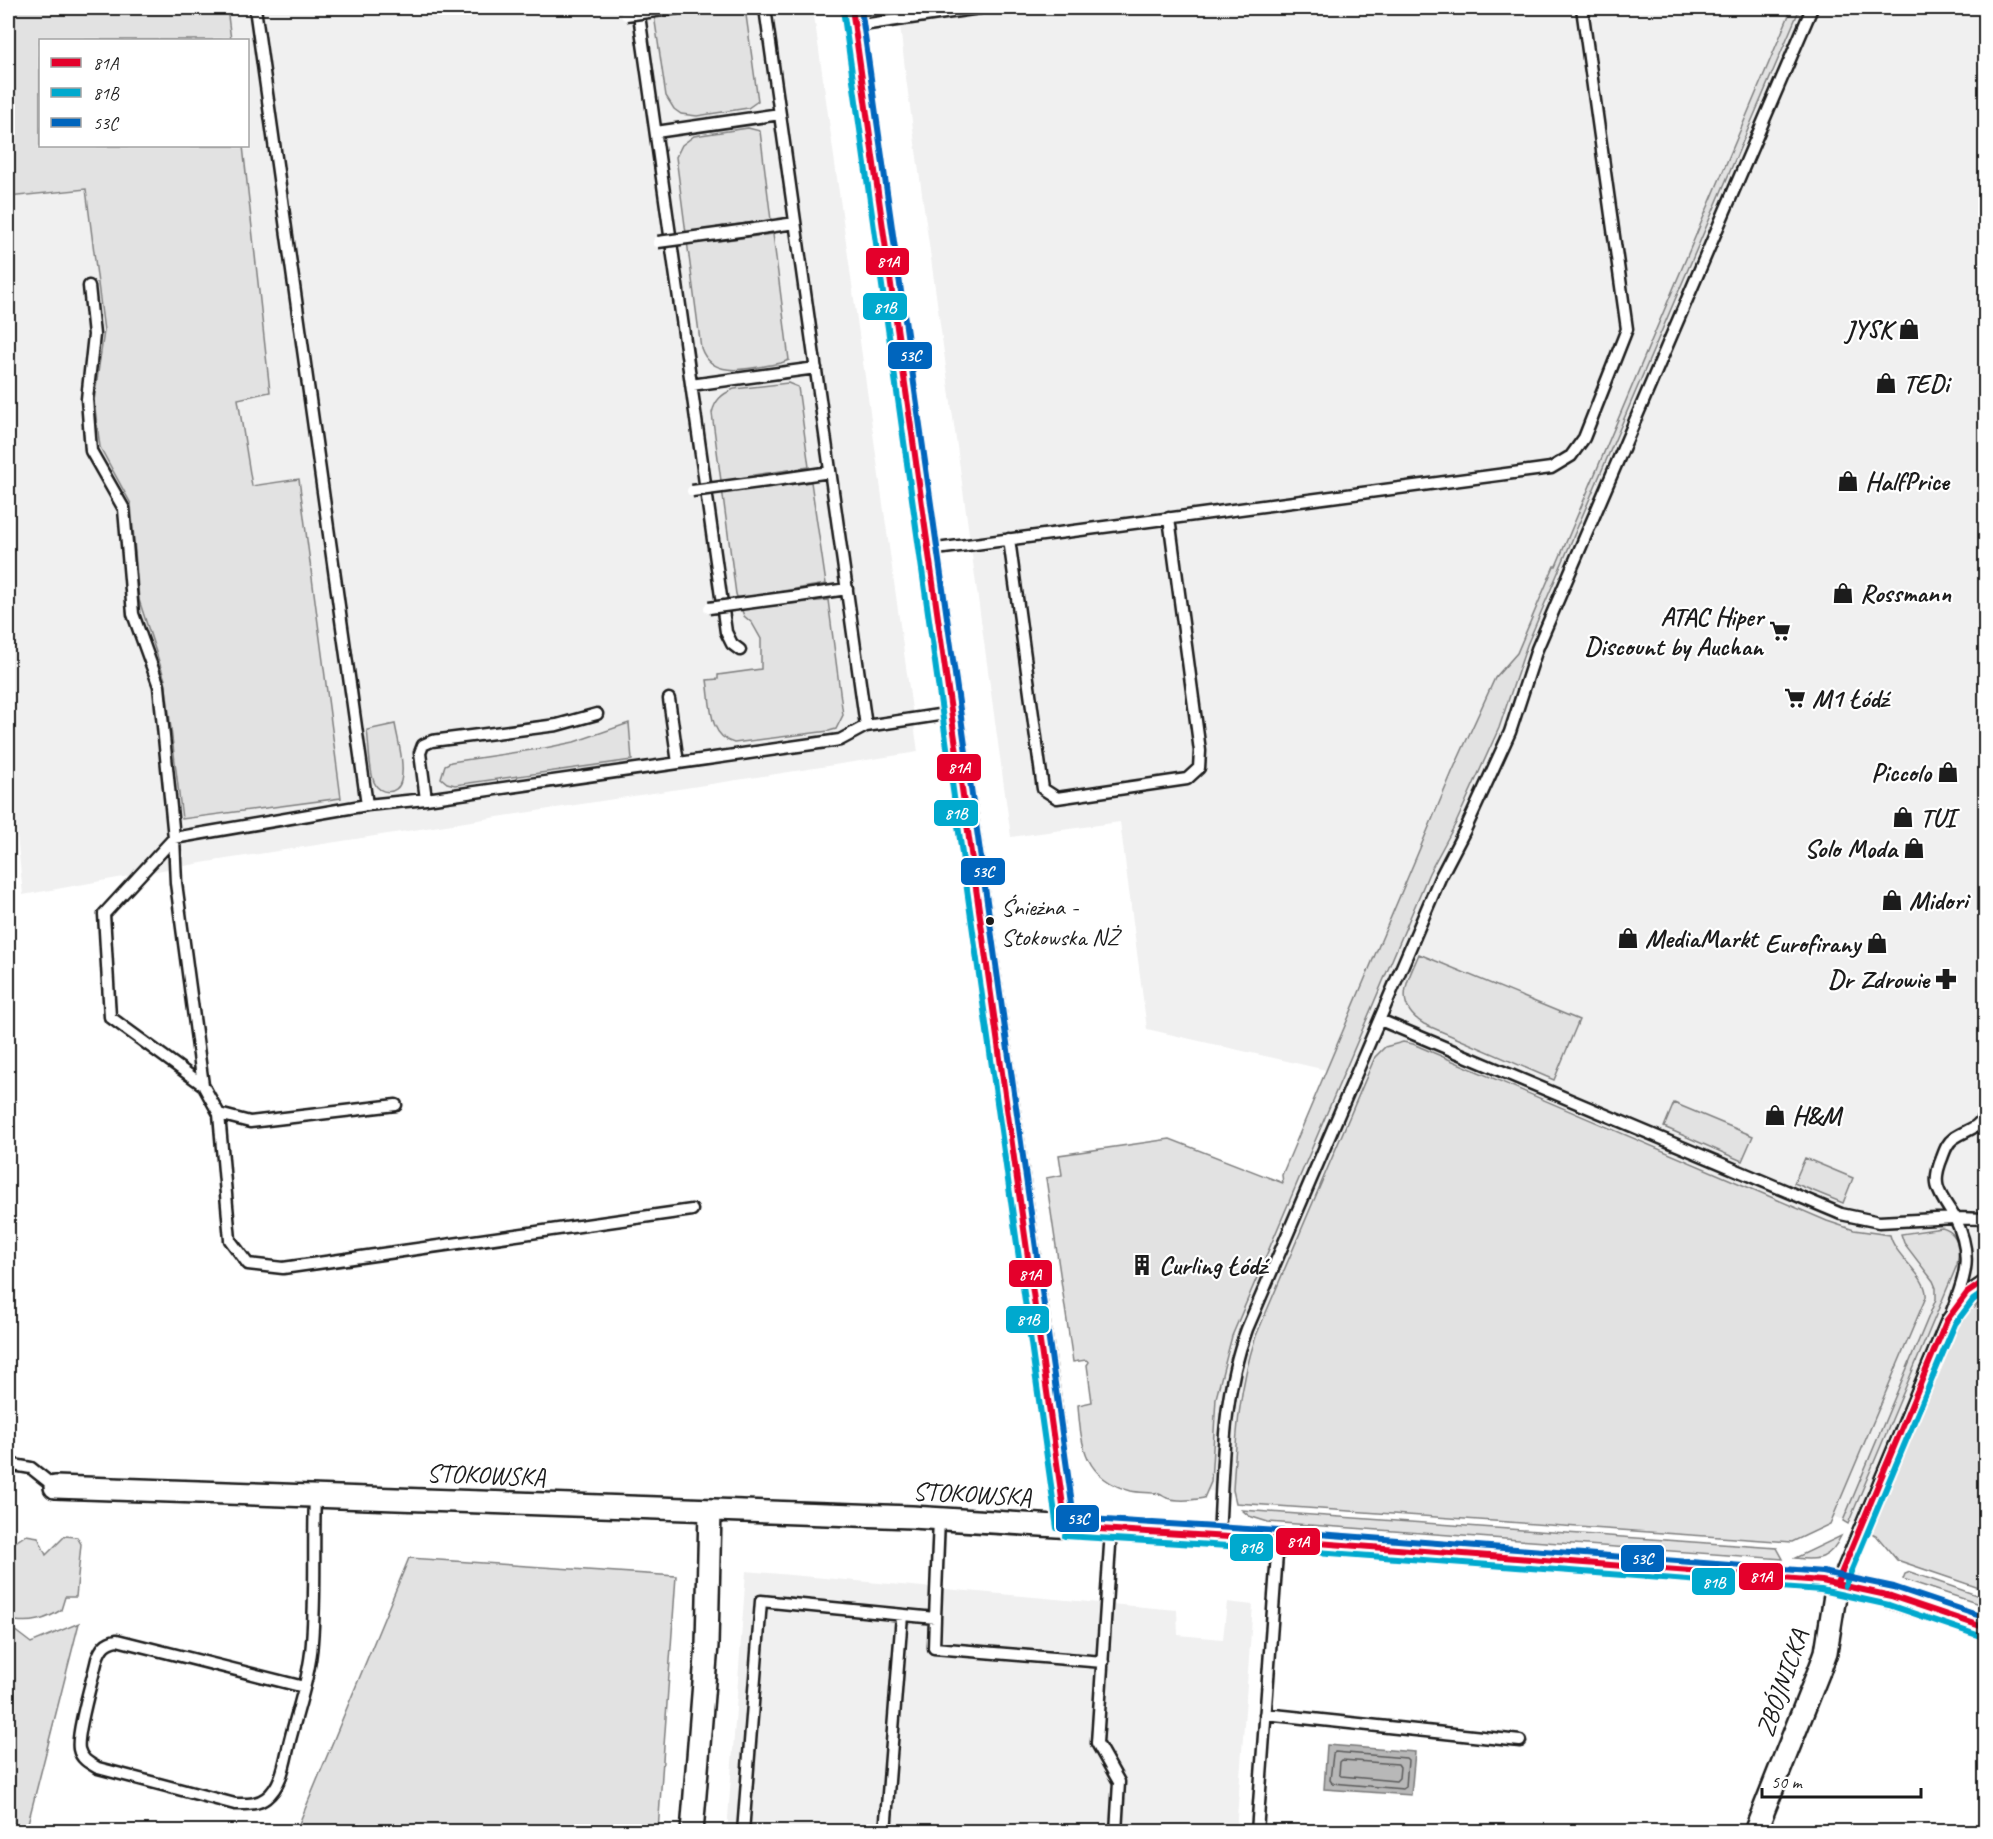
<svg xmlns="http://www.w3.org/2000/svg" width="1993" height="1839" font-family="Caveat,sans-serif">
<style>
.built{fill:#f0f0f0;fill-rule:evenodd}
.green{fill:#e2e2e2;stroke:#7f7f7f;stroke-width:1.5}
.water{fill:#b8b8b8;stroke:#7a7a7a;stroke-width:1.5}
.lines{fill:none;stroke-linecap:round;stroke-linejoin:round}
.shore{stroke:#5a5a5a;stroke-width:1.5}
.lane-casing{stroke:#1c1c1c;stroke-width:15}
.street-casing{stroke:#1c1c1c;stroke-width:26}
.lane{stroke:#fff;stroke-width:10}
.street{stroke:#fff;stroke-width:21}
.lane-bridge-casing{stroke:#1c1c1c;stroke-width:15;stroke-linecap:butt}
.lane-bridge{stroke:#fff;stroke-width:10}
.bus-1-casing{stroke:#fff;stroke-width:10}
.bus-2-casing{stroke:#fff;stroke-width:10}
.bus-3-casing{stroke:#fff;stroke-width:10}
.bus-1{stroke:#e4002b;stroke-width:6}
.bus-2{stroke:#00a9ce;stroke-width:6}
.bus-3{stroke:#0065bd;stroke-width:6}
.bus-dot{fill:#1c1c1c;stroke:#fff;stroke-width:2}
.labels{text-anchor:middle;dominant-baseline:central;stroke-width:4.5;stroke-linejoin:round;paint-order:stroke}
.bus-label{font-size:24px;fill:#1c1c1c;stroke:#fff;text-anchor:start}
.poi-label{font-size:26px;font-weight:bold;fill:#1c1c1c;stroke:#fff;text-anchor:start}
.street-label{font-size:26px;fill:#1c1c1c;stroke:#fff}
.line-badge{stroke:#fff;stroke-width:2}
.badge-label{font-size:16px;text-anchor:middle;font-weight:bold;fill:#fff}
</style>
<rect width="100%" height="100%" fill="#fff"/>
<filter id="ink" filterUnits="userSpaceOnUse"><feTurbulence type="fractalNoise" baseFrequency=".0167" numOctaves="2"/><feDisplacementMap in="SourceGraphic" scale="12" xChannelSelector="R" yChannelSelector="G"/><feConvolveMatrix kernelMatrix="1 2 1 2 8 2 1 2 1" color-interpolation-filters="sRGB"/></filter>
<g filter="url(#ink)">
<path class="built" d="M 8,8 L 813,8 L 918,752 L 207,862 L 23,895 L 8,744 ZM 40,40 L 248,40 L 248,146 L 40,146 Z
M 898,8 L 1985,8 L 1985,1582 L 1886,1535 L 1826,1514 L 1787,1532 L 1195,1490 L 1211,1374 L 1515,656 L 1495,678 L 1453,770 L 1326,1070 L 1147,1029 L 1120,822 L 1011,837 L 906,78 Z
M 746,1571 L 1177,1610 L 1178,1635 L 1223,1639 L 1227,1602 L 1253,1605 L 1236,1831 L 727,1832 Z"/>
<path class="green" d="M 8,8 L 227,8 L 231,40 L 40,40 L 40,146 L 243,146 L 270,392 L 238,399 L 252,486 L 299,479 L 341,798 L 182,819 L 165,680 L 139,600 L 131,504 L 100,447 L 94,401 L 104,331 L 86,189 L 8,197 Z
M 653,8 L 685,8 L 686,14 L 730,8 L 745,8 L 758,101 L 748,108 L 697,116 L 681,114 L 674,109 L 666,96 Z
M 1792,8 L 1800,8 L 1527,645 L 1499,728 L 1456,823 L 1429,873 L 1232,1336 L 1216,1398 L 1211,1482 L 1204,1498 C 1193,1500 1179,1502 1167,1498 C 1162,1496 1164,1496 1159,1494 C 1150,1492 1140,1493 1131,1491 C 1085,1479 1081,1447 1078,1405 L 1092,1402 L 1087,1365 L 1089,1362 L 1086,1360 L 1073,1362 L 1046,1178 L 1062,1175 L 1059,1155 L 1170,1139 L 1283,1183 L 1282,1175 L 1453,770 L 1495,678 L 1517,653 L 1554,566 L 1556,566 Z
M 748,128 L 760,131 L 771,220 L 717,227 L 719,241 L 773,234 L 789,360 L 781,363 C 754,367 713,382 701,348 L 676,157 L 682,145 L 694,136 Z
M 788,383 L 798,387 L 809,467 L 754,475 L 755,489 L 811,482 L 826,584 L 771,593 L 772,606 L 828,600 L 843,715 L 836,729 L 829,731 L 734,743 C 708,736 711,703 707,680 L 718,679 L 718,675 L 761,669 L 761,639 L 752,623 L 744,616 L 736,594 L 712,413 C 715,400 722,394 734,389 Z
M 629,723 L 632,760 L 455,785 L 447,783 L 441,778 L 445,765 L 451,762 L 545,748 L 574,742 Z
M 395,724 C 398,741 405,764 401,781 C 398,795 379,795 374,782 C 369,770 369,743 367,730 Z
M 1419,954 L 1579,1020 L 1554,1080 L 1424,1024 C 1392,1005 1408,980 1419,954 Z
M 1403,1042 L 1413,1044 L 1827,1221 L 1854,1230 L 1890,1235 C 1895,1257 1928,1276 1926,1297 L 1830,1524 L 1792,1542 L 1236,1503 L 1233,1490 C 1236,1437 1239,1387 1256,1336 L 1375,1057 L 1385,1047 Z
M 1674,1103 L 1753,1136 L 1742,1161 L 1664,1127 Z
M 1805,1158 L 1853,1178 L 1843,1203 L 1794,1183 Z
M 1942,1228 C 1960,1233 1960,1250 1957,1265 L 1848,1524 L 1843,1521 L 1936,1299 L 1936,1288 L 1933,1281 L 1904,1243 L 1901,1234 Z
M 1985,1298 L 1985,1590 L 1897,1560 L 1876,1535 L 1869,1532 L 1952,1336 L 1965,1315 Z
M 1242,1510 L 1777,1548 L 1783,1559 L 1268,1522 L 1249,1516 Z
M 26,1535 L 38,1537 L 46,1555 L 65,1536 L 77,1537 L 81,1544 L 76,1597 L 65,1597 L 61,1610 C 45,1620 33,1623 15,1621 L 8,1598 L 8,1547 Z
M 1841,1536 C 1830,1559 1819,1561 1795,1558 Z
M 409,1558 L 676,1576 L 658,1831 L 296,1831 Z
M 1910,1572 L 1985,1598 L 1985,1606 L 1903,1579 L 1905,1574 Z
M 79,1623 L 26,1831 L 8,1831 L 8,1632 L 14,1630 L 31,1643 Z"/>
<path class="water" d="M 1327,1745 L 1415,1752 L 1411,1795 L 1324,1789 Z"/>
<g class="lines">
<path class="shore" d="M 1335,1752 L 1406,1758 L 1408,1760 L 1406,1787 L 1403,1789 L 1332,1783 L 1330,1780 L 1333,1754 Z
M 1342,1760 L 1398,1764 L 1400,1767 L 1399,1778 L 1396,1781 L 1341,1776 L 1339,1774 L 1340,1762 Z"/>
<defs>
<path id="lane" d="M 255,8 L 367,805
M 638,8 L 726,632 L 732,644 L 740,650
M 765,8 L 866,726
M 855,26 L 980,8
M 656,132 L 780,114
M 747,230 L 795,223
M 89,286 L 94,335 L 87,399 L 91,451 L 124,509 L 133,614 L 159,686 L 174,838 L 176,883 L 203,1085 L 219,1114 L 250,1122 L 396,1105
M 691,385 L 816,368
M 782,479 L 830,472
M 1009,539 L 1043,789 L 1057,798 L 1187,779 L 1199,768 L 1200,751 L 1169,518
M 929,550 L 1551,468 L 1571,456 L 1584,438 L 1627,329 L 1582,8
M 799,596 L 847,589
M 669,699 L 678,763
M 426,799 L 420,753 L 423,745 L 432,741 L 557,725 L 597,714
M 1380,1020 L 1841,1214 L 1879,1222 L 1955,1218 C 1973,1254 1966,1276 1952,1311
M 203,1085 L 110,1017 L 104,914 L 174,838 L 367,805 L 426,799 L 840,740 L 866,726 L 952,713
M 1986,1112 C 1978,1130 1969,1128 1954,1138 C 1947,1143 1945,1150 1942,1158 C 1930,1186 1940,1194 1955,1218 L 1986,1219
M 219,1114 L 230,1240 L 248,1264 L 283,1268 L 692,1210
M 8,1464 L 31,1468 L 55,1487
M 1111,1530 L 1097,1743 L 1119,1782 L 1116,1832
M 1219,1537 C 1223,1467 1222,1395 1247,1329 L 1440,878 L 1466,828 L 1510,732 L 1537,649 L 1812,8
M 1837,1583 L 1947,1320 L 1967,1293 L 1986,1280
M 935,1618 L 934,1648 L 1103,1662
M 304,1687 L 117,1640 C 105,1642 101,1648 97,1659 C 93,1678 76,1733 79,1749 C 81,1759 89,1763 98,1768 L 235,1804 C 246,1804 257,1805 266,1798 C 283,1785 285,1759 290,1740 C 298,1708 310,1675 312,1642 C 316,1593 313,1545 315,1496
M 1265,1714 L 1520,1741
M 743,1832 L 761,1601 L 935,1618 L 939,1519
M 885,1832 L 902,1615
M 1257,1832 L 1278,1540"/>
<path id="street" d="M 852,8 L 1051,1413 L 1066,1527
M 55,1487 L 912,1517 L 1278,1540 L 1787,1578 L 1837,1583 L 1875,1592 L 1986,1628
M 692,1832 L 707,1645 L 710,1510
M 1755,1832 L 1821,1666 L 1826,1652 L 1837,1583"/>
</defs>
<use href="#lane" class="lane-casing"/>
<use href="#street" class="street-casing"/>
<use href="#lane" class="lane"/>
<use href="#street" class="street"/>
<defs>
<path id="lane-bridge" d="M 626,15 L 678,8
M 658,242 L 747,230
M 692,491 L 782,479
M 709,608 L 799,596"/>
</defs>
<use href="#lane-bridge" class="lane-bridge-casing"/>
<use href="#lane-bridge" class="lane-bridge"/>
<defs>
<path id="bus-1" d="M 852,8 L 1066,1527
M 1066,1527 L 1278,1540 L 1822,1581 L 1891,1596 L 1986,1628
M 1837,1583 L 1947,1320 L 1967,1293 L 1986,1280"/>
<path id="bus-2" d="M 843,9 L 1057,1528
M 1065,1536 L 1277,1549 L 1821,1590 L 1889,1605 L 1983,1637
M 1845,1586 L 1955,1324 L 1973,1300 L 1986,1291"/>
<path id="bus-3" d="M 861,8 L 1074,1518 L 1279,1531 L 1823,1572 L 1894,1587 L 1986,1618"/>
</defs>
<use href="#bus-1" class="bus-1-casing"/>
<use href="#bus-2" class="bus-2-casing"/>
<use href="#bus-3" class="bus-3-casing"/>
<use href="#bus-1" class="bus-1"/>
<use href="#bus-2" class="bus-2"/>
<use href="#bus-3" class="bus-3"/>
</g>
</g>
<defs>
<symbol id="shop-bare" viewBox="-9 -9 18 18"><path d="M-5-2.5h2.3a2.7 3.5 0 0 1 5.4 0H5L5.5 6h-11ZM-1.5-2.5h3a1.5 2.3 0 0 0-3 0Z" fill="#1c1c1c" stroke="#fff" stroke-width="2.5" paint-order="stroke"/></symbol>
<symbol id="supermarket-bare" viewBox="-9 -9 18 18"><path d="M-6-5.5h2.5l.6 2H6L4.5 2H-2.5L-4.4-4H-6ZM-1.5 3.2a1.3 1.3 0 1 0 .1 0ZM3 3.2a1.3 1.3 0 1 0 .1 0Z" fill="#1c1c1c" stroke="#fff" stroke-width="2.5" paint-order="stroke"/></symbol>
<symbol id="pharmacy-bare" viewBox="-9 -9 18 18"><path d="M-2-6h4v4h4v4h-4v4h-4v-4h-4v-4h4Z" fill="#1c1c1c" stroke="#fff" stroke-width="2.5" paint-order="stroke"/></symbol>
<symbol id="building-bare" viewBox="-9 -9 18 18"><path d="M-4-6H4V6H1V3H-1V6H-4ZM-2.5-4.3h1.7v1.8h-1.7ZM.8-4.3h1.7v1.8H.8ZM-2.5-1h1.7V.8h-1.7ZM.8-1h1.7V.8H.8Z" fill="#1c1c1c" stroke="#fff" stroke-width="2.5" paint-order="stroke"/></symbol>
</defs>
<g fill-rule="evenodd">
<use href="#shop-bare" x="1894" y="314" width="30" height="30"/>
<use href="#shop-bare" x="1871" y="368" width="30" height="30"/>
<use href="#shop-bare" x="1833" y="466" width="30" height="30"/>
<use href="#shop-bare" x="1828" y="578" width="30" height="30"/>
<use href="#supermarket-bare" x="1765" y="616" width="30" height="30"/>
<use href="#supermarket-bare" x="1780" y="683" width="30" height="30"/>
<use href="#shop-bare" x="1933" y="757" width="30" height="30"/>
<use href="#shop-bare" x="1888" y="802" width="30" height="30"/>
<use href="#shop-bare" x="1899" y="833" width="30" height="30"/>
<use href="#shop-bare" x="1877" y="885" width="30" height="30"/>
<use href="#shop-bare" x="1613" y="923" width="30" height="30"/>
<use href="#shop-bare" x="1862" y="928" width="30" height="30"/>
<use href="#pharmacy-bare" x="1931" y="964" width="30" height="30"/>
<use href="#shop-bare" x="1760" y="1100" width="30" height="30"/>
<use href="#building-bare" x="1127" y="1250" width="30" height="30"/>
</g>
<circle class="bus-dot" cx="990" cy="921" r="5"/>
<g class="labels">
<g class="bus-label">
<text x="1001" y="907">Śnieżna -<tspan x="1001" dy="30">Stokowska NŻ</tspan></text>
</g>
<g class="poi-label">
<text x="1892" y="329" text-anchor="end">JYSK</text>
<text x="1903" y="383">TEDi</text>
<text x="1865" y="481">HalfPrice</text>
<text x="1860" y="593">Rossmann</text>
<text x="1763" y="616" text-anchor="end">ATAC Hiper<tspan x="1763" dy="30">Discount by Auchan</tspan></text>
<text x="1812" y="698">M1 Łódź</text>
<text x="1931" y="772" text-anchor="end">Piccolo</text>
<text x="1920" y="817">TUI</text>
<text x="1897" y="848" text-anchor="end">Solo Moda</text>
<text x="1909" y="900">Midori</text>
<text x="1645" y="938">MediaMarkt</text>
<text x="1860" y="943" text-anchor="end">Eurofirany</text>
<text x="1929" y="979" text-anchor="end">Dr Zdrowie</text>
<text x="1792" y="1115">H&amp;M</text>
<text x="1159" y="1265">Curling Łódź</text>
</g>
<g class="street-label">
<text transform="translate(486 1475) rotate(2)">STOKOWSKA</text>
<text transform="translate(972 1494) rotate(3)">STOKOWSKA</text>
<text transform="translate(1782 1683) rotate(-71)">ZBÓJNICKA</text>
</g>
</g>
<g class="line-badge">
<rect x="865" y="247" width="45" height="29" rx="6" fill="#e4002b"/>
<rect x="862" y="292" width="46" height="29" rx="6" fill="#00a9ce"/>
<rect x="887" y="341" width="46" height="29" rx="6" fill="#0065bd"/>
<rect x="936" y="753" width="46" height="29" rx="6" fill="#e4002b"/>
<rect x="933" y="799" width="46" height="28" rx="6" fill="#00a9ce"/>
<rect x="960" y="857" width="46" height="29" rx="6" fill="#0065bd"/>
<rect x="1008" y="1259" width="45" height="29" rx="6" fill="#e4002b"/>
<rect x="1005" y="1305" width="45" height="29" rx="6" fill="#00a9ce"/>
<rect x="1055" y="1504" width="45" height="29" rx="6" fill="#0065bd"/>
<rect x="1275" y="1527" width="46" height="29" rx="6" fill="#e4002b"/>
<rect x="1229" y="1533" width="45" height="29" rx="6" fill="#00a9ce"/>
<rect x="1620" y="1544" width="45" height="29" rx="6" fill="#0065bd"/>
<rect x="1738" y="1562" width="46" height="29" rx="6" fill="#e4002b"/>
<rect x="1691" y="1567" width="45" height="29" rx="6" fill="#00a9ce"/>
</g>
<g class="badge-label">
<text x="888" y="267">81A</text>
<text x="885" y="313">81B</text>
<text x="910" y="361">53C</text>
<text x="959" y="773">81A</text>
<text x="956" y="819">81B</text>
<text x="983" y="877">53C</text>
<text x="1030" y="1280">81A</text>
<text x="1028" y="1325">81B</text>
<text x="1078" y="1524">53C</text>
<text x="1298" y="1547">81A</text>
<text x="1251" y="1553">81B</text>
<text x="1642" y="1564">53C</text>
<text x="1761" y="1582">81A</text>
<text x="1714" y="1588">81B</text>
</g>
<rect width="1993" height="1839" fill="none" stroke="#fff" stroke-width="30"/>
<rect x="15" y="15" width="1963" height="1809" fill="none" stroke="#1c1c1c" stroke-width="2" filter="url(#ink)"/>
<rect x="39" y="39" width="210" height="108" fill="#ffffff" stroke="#a4a4a4" stroke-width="1.5"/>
<rect x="51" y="58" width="30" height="9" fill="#e4002b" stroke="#a4a4a4" stroke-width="1.5"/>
<text x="93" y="69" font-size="18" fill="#1c1c1c">81A</text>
<rect x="51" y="88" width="30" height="9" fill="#00a9ce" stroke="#a4a4a4" stroke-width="1.5"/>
<text x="93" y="99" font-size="18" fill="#1c1c1c">81B</text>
<rect x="51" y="118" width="30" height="9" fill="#0065bd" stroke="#a4a4a4" stroke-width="1.5"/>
<text x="93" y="129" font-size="18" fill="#1c1c1c">53C</text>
<path d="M1762 1788v9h159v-9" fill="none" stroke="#1c1c1c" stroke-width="3"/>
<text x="1771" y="1788" font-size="18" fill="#1c1c1c" stroke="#ffffff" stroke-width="4.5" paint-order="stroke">50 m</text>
</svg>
